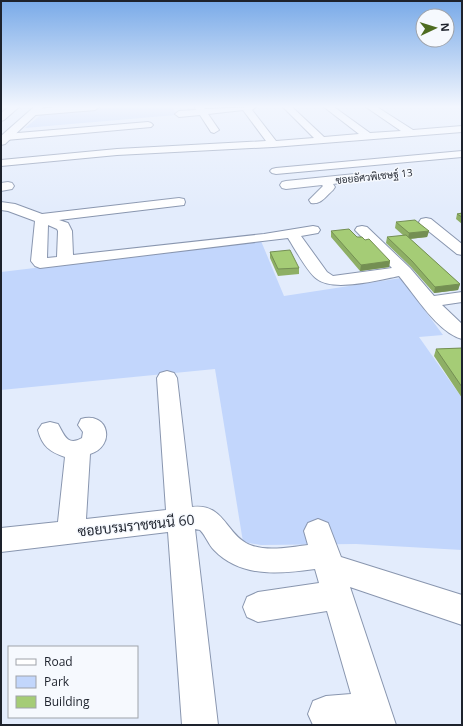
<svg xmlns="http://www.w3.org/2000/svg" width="463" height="726" font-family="'Open Sans',Sarabun,sans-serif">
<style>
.green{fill:#c2d6fc}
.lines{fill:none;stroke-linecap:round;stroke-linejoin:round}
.minor-casing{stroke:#8996af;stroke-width:2}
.major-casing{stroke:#8996af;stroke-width:2}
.minor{fill:#fff;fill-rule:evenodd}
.major{fill:#fff;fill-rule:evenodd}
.wall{fill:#8eaf65}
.shaded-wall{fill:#748f53}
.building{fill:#a5cc76;stroke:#748f53}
.labels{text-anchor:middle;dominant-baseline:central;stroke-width:3;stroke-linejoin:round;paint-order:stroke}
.far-street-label{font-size:10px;fill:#1d222c;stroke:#f6f9fe}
.near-street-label{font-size:14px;fill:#1d222c;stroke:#f6f9fe}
</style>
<rect width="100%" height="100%" fill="#e3ecfc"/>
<path class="green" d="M 117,107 L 172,107 L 176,115 L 25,128 L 42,114 Z
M 261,241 L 284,296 L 401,278 L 443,335 L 419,337 L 462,398 L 462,550 L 356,544 L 261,545 L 243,542 L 215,369 L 1,390 L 1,272 Z"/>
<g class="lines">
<defs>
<path id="minor" d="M 59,107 L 99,107 L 95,110 L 35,115 L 31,112 L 35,109 Z
M 195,107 L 204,107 L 205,109 L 256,107 L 252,110 L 276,141 L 314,138 L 283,107 L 292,107 L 324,137 L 359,134 L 324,107 L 334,107 L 370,133 L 401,131 L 366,107 L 377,107 L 413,130 L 462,126 L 462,132 L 273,147 L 117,155 L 1,166 L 1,160 L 117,149 L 266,141 L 243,110 L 208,114 L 219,130 L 214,133 L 211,132 L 200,115 L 179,117 L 175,114 L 179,111 L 196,110 Z
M 148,122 L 151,123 L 153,125 L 151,127 L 6,140 L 1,137 L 6,134 Z
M 462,151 L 462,157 L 276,174 L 272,173 L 270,171 L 272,169 L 276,168 Z
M 355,174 L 359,176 L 361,178 L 359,180 L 333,184 L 335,187 L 333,190 C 326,196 321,205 311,203 L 309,200 L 323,186 L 322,185 L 286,189 L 282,188 L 280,185 L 282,182 L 286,181 Z
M 8,182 L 12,183 L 14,186 L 12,189 L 1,191 L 1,183 Z
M 179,198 L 184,199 L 185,202 L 184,205 L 59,220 L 68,223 L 72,231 L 73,255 L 264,234 L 313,226 L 318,227 L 320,230 L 318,233 L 301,236 L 327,272 L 333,276 L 392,268 L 355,230 L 357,227 L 362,226 L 367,227 L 410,268 L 434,296 L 462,292 L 462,302 L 442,305 L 462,324 L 462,339 C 438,333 415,295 399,276 C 379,280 333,292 317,279 C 308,273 295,249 288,238 L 40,268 L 35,266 L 31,261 L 35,221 L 8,211 L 1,210 L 1,202 L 15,204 L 42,214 ZM 48,225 L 57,229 L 58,231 L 57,257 L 47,258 Z
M 426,218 L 431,219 L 462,244 L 462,255 L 457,254 L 421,225 L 419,222 L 421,219 Z
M 167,371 L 174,373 L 177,378 L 192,507 C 223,503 225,531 246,543 C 264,553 290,547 308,545 L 304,531 L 308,523 L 318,519 L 328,523 L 341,557 L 462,595 L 462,625 L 350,587 L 396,725 L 313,725 L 308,714 L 313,701 L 326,696 L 351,694 L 327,611 L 258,622 L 247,617 L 243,607 L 247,597 L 258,592 L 319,583 L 315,569 C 280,574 241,578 214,550 C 208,544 206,536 200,530 L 195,529 L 218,725 L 182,725 L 168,532 L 1,552 L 1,528 L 58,522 L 65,457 C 50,452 42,446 38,430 L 42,424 L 50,422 L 58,424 C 64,434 67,447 82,438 L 83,432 L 78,425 L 81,419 C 109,411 116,446 90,454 L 86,519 L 166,510 L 157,378 L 160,373 Z"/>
<path id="major" d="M 9,107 L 19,107 L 4,120 L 1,121 L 1,113 Z
M 34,107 L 44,107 L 5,144 L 1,145 L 1,136 Z"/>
</defs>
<use href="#minor" class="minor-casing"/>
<use href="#major" class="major-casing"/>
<use href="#minor" class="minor"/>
<use href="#major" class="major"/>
</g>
<path class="wall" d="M 462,213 L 462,224 L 456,219 L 457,214 Z
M 396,222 L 429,231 L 427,237 L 410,239 L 460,284 L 458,290 L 434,293 L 411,267 L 386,243 L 387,237 L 404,236 L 395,228 Z
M 331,231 L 357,237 L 365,240 L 390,261 L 389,267 L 360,271 L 331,237 Z
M 270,252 L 299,268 L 299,274 L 278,276 L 270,258 Z
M 462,348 L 462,398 L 434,356 L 436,349 Z"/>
<path class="shaded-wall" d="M 429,231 L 427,237 L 408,239 L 409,233 Z
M 390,261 L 389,267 L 360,271 L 361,265 Z
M 460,284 L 458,290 L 434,293 L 435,287 Z"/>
<path class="building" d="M 462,213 L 462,217 L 457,214 Z
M 415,220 L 429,231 L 409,233 L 396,222 Z
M 349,229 L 357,237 L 362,237 L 365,240 L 369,239 L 390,261 L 361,265 L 331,231 Z
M 406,235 L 460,284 L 435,287 L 412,261 L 387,237 Z
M 290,250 L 299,268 L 278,269 L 270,252 Z
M 462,348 L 462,387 L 436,349 Z"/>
<linearGradient id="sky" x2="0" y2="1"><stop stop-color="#79aae8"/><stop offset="0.51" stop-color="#f2f6fe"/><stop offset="1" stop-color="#f2f6fe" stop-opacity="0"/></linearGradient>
<rect width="463" height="209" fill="url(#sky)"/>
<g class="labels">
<g class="far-street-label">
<text transform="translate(374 176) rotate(-6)">ซอยอัศวพิเชษฐ์ 13</text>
</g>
<g class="near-street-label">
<text transform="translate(136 525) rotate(-6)">ซอยบรมราชชนนี 60</text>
</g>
</g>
<rect width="463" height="726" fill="none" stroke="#1d222c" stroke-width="4"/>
<rect x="8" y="646" width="130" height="72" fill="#f6f9fe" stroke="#9fa3aa"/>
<rect x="16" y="659" width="20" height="6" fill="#ffffff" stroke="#9fa3aa"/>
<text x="44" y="666" font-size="12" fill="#1d222c">Road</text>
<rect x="16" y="676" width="20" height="12" fill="#c2d6fc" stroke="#9fa3aa"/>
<text x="44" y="686" font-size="12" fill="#1d222c">Park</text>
<rect x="16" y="696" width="20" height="12" fill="#a5cc76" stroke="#9fa3aa"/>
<text x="44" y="706" font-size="12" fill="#1d222c">Building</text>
<g transform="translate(435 28) rotate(86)"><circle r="19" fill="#f6f9fe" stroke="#9fa3aa"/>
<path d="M0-3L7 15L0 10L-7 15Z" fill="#4e6c21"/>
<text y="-6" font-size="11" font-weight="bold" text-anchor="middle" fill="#1d222c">N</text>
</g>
</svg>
